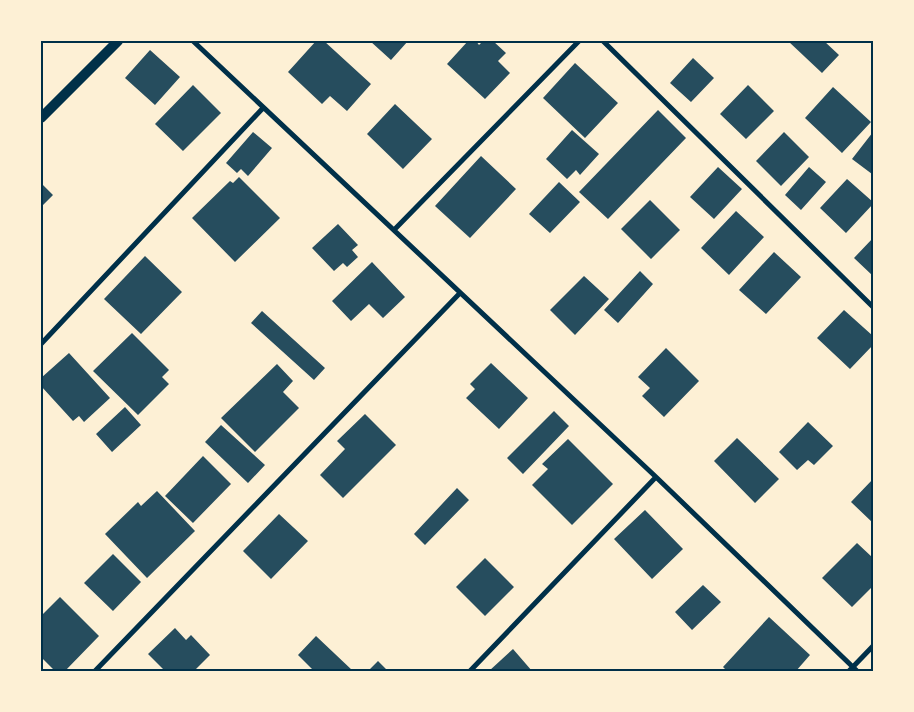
<svg xmlns="http://www.w3.org/2000/svg" width="914" height="712" font-family="Manrope,sans-serif">
<style>
.building{fill:#264d5e}
.lines{fill:none;stroke-linecap:round;stroke-linejoin:round}
.minor{stroke:#003049;stroke-width:5}
.secondary{stroke:#003049;stroke-width:10}
.neatline{fill:none;stroke:#003049;stroke-width:2}
</style>
<rect width="100%" height="100%" fill="#fdf0d5"/>
<path class="building" d="M 316,41 L 324,41 L 371,84 L 347,111 L 330,96 L 322,104 L 288,72 Z
M 370,41 L 408,41 L 391,60 Z
M 468,41 L 476,41 L 479,45 L 483,41 L 493,41 L 506,53 L 498,61 L 510,73 L 485,99 L 447,64 Z
M 788,41 L 824,41 L 839,55 L 822,73 Z
M 150,50 L 180,77 L 155,105 L 125,78 Z
M 693,58 L 714,78 L 691,102 L 670,83 Z
M 575,63 L 618,103 L 585,138 L 543,98 Z
M 193,85 L 221,113 L 183,151 L 155,124 Z
M 748,85 L 774,111 L 746,139 L 720,114 Z
M 833,87 L 871,122 L 842,153 L 805,118 Z
M 395,104 L 432,139 L 403,169 L 367,134 Z
M 658,110 L 686,138 L 608,219 L 579,192 Z
M 572,130 L 599,154 L 580,175 L 576,170 L 567,179 L 546,159 Z
M 253,132 L 272,148 L 248,176 L 241,169 L 237,173 L 226,163 Z
M 784,132 L 809,157 L 781,186 L 756,161 Z
M 873,132 L 873,173 L 872,174 L 852,159 Z
M 481,156 L 516,189 L 470,238 L 435,206 Z
M 718,167 L 742,189 L 714,219 L 690,197 Z
M 809,167 L 826,182 L 801,210 L 785,195 Z
M 239,177 L 280,218 L 235,262 L 192,218 L 230,181 L 233,183 Z
M 847,179 L 873,202 L 873,204 L 846,233 L 820,208 Z
M 559,182 L 580,202 L 550,233 L 529,214 Z
M 41,183 L 53,195 L 41,207 Z
M 650,200 L 680,230 L 651,259 L 621,229 Z
M 736,211 L 764,237 L 729,275 L 701,248 Z
M 338,224 L 358,245 L 352,250 L 358,257 L 347,267 L 343,263 L 334,271 L 312,248 Z
M 873,238 L 873,276 L 854,258 Z
M 774,252 L 801,277 L 766,314 L 739,290 Z
M 145,256 L 182,292 L 141,334 L 104,299 Z
M 372,262 L 405,297 L 383,318 L 369,304 L 351,321 L 332,301 Z
M 640,271 L 653,284 L 618,323 L 604,310 Z
M 584,276 L 609,299 L 575,335 L 550,310 Z
M 844,310 L 873,336 L 873,345 L 850,369 L 817,338 Z
M 262,311 L 325,368 L 314,380 L 251,323 Z
M 132,333 L 169,370 L 162,377 L 169,384 L 138,415 L 93,371 Z
M 666,348 L 699,381 L 664,417 L 642,396 L 650,388 L 638,377 Z
M 69,353 L 110,398 L 84,422 L 79,416 L 73,421 L 41,386 L 41,378 Z
M 491,363 L 528,398 L 499,429 L 466,398 L 475,389 L 470,384 Z
M 277,364 L 293,381 L 283,392 L 299,408 L 255,452 L 221,418 Z
M 125,407 L 141,425 L 112,452 L 96,434 Z
M 554,411 L 569,426 L 523,474 L 507,458 Z
M 365,414 L 396,445 L 343,498 L 320,475 L 345,449 L 337,441 Z
M 808,422 L 833,446 L 814,465 L 808,460 L 797,470 L 779,452 Z
M 221,425 L 265,465 L 248,483 L 205,442 Z
M 737,438 L 779,479 L 755,503 L 714,461 Z
M 568,439 L 613,484 L 572,525 L 532,485 L 548,469 L 542,464 Z
M 203,456 L 231,484 L 193,523 L 165,496 Z
M 873,479 L 873,523 L 851,502 Z
M 457,488 L 469,500 L 425,545 L 414,534 Z
M 157,491 L 195,531 L 147,578 L 105,534 L 138,502 L 141,506 Z
M 645,510 L 683,549 L 652,579 L 614,539 Z
M 279,514 L 308,541 L 271,579 L 243,551 Z
M 857,543 L 873,558 L 873,586 L 852,607 L 822,578 Z
M 113,554 L 141,582 L 113,611 L 84,583 Z
M 485,558 L 514,587 L 485,616 L 456,587 Z
M 703,585 L 721,602 L 692,630 L 675,612 Z
M 60,597 L 99,636 L 65,671 L 55,671 L 41,657 L 41,616 Z
M 769,617 L 810,655 L 796,671 L 727,671 L 723,667 Z
M 175,628 L 186,640 L 191,635 L 210,655 L 194,671 L 165,671 L 148,654 Z
M 316,636 L 353,671 L 314,671 L 298,655 Z
M 513,649 L 532,671 L 489,671 Z
M 378,661 L 388,671 L 368,671 Z"/>
<g class="lines">
<path class="minor" d="M 193,41 L 656,477 L 857,671
M 603,41 L 873,307
M 394,230 L 579,41
M 41,344 L 263,108
M 95,671 L 460,293
M 470,671 L 656,477
M 849,671 L 873,646"/>
<path class="secondary" d="M 41,118 L 118,41"/>
</g>
<rect width="914" height="712" fill="none" stroke="#fdf0d5" stroke-width="85"/>
<rect x="42" y="42" width="830" height="628" class="neatline"/>
</svg>
